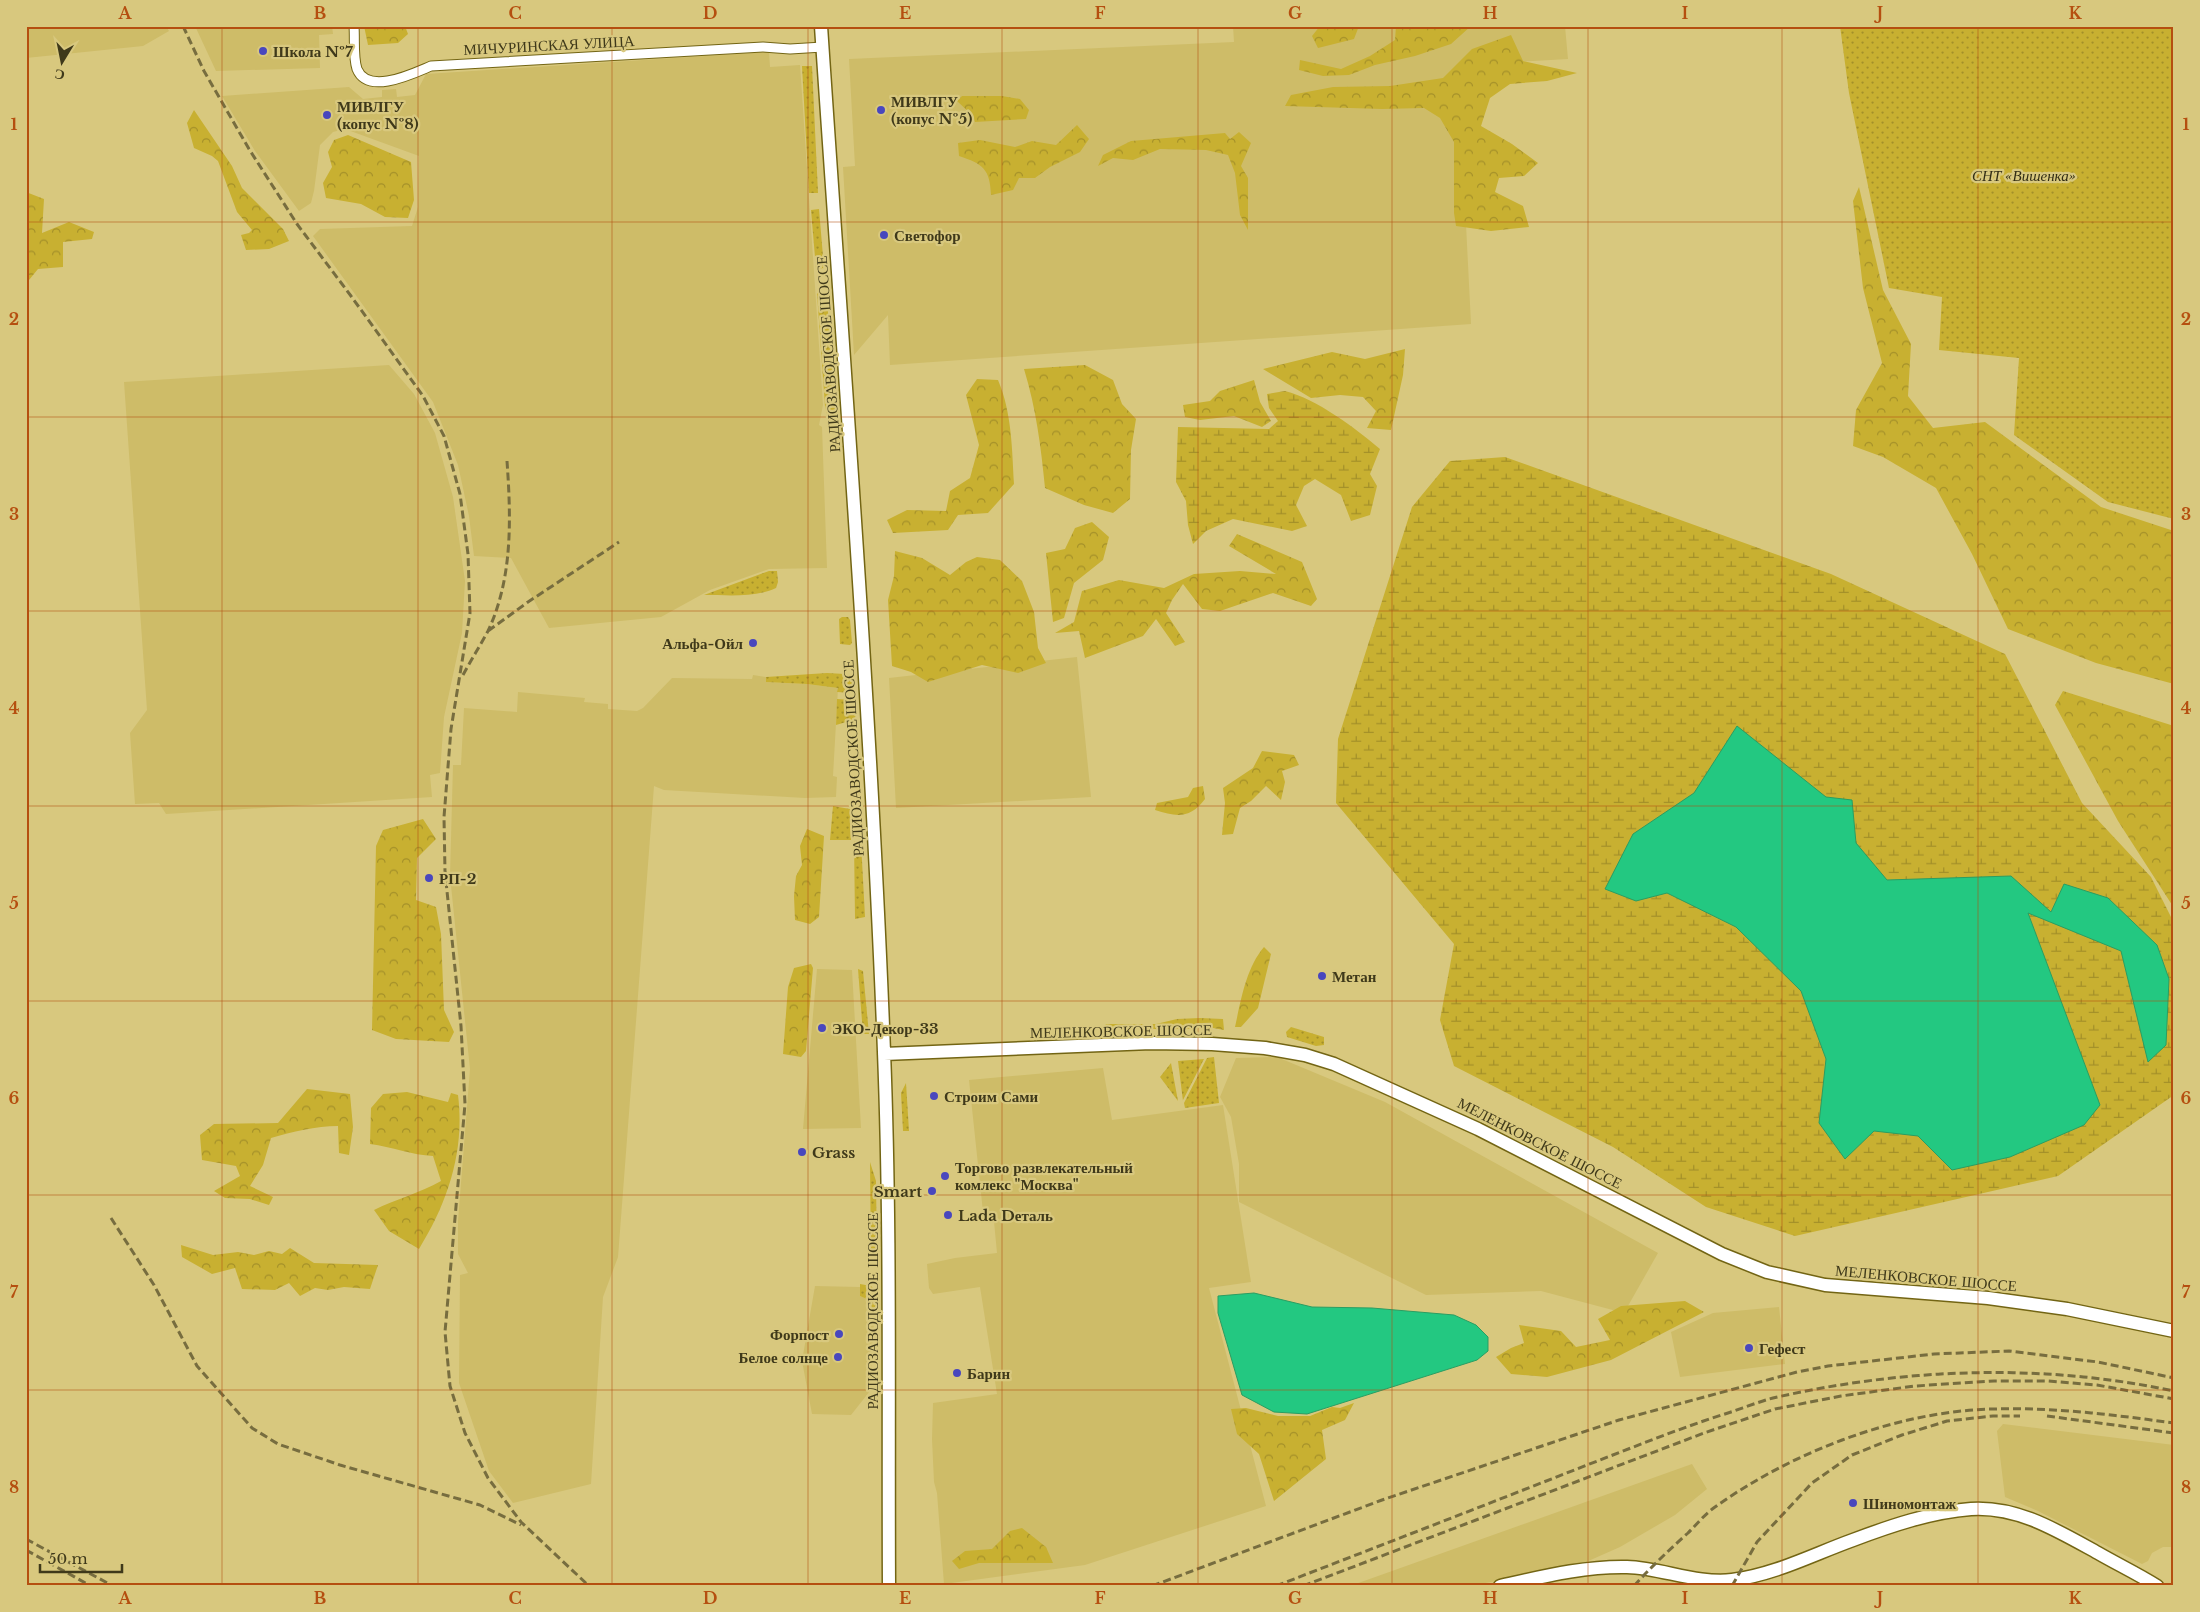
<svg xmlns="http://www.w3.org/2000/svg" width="2200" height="1612" font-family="'Libre Baskerville',serif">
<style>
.built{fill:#cebc68}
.green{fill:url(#green-dots)}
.forest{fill:url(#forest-crowns)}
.wetland{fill:url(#wetland-marsh)}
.water{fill:#23c881;stroke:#2b9d62}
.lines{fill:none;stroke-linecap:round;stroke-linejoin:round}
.street-casing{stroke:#736514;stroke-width:11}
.secondary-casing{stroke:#736514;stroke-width:15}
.street{stroke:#fff;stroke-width:9}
.secondary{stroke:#fff;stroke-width:12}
.rail{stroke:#776d3f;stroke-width:3;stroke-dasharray:8 4;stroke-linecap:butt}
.grid{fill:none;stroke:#b54f10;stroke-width:1;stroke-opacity:0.55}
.poi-dot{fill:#4947bd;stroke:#d8c87e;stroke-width:2}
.labels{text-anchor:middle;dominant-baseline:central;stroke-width:4.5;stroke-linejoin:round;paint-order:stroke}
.street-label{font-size:15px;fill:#3f391a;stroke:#d8c87e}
.poi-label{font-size:15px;font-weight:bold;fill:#3f391a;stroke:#d8c87e;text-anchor:start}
.park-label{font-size:15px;font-style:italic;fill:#312c14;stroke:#d8c87e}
.neatline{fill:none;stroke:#b54f10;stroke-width:2}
.grid-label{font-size:16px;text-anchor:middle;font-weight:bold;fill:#b54f10}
</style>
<defs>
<pattern id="green-dots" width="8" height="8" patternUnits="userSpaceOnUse" patternTransform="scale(1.25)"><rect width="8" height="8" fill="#c8b031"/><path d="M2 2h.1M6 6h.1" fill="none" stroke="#a49029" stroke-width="1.8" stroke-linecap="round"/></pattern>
<pattern id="forest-crowns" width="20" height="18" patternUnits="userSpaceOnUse" patternTransform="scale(1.25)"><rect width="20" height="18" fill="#c8b031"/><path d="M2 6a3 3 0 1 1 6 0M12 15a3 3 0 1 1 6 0" fill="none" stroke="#a49029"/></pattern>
<pattern id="wetland-marsh" width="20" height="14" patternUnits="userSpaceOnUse" patternTransform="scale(1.25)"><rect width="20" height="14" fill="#c8b031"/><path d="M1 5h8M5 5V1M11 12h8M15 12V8" fill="none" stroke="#a49029"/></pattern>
</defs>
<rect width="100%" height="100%" fill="#d8c87e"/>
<path class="built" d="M 26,26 L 166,26 L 169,31 L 143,46 L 26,58 Z
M 195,26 L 332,26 L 333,34 L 319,35 L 320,68 L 216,71 Z
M 1233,26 L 1565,26 L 1568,59 L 1458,65 L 1471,324 L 890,365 L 888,315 L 854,355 L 843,167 L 855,166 L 849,59 L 1234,42 Z
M 769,52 L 770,67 L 800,65 L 823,405 L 819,425 L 822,427 L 827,568 L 769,569 L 710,590 L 661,617 L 549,628 L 511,558 L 474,556 L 469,516 L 458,465 L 433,402 L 313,236 L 320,229 L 412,226 L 418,207 L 419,156 L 345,129 L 333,132 L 320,145 L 314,191 L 311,203 L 299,211 L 255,151 L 222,96 L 349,87 L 363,99 L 382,97 L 382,90 L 396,89 L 397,97 L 415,95 L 426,74 Z
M 389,365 L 414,394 L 435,433 L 453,497 L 465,581 L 462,633 L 444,717 L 440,773 L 430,775 L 432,797 L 166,814 L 159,803 L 135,804 L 130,733 L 147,710 L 124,382 Z
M 1077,657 L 1091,797 L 896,808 L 889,678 Z
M 753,675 L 766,677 L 766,682 L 807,684 L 838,688 L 833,776 L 837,777 L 836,797 L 805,798 L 664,790 L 654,786 L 618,1257 L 603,1297 L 591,1484 L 513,1503 L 489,1471 L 459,1383 L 460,1275 L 468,1273 L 458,1254 L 458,1221 L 470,1069 L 450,876 L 453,765 L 461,765 L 464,708 L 517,712 L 518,692 L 585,698 L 584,702 L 608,704 L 608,709 L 637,711 L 643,708 L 672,678 L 752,679 Z
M 817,969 L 852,970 L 861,1128 L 803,1129 Z
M 1277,1057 L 1385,1102 L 1658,1253 L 1624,1313 L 1541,1291 L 1426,1295 L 1239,1202 L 1239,1164 L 1231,1117 L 1220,1097 L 1236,1058 Z
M 1103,1068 L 1112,1120 L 1223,1105 L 1251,1282 L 1209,1288 L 1266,1506 L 1085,1565 L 944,1584 L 937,1493 L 934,1482 L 932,1439 L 933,1403 L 997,1394 L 980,1287 L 933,1294 L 929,1288 L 927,1264 L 955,1258 L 997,1253 L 993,1211 L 983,1212 L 969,1080 Z
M 815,1286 L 860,1287 L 860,1296 L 871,1301 L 874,1321 L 870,1391 L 851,1415 L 812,1414 L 802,1361 Z
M 1779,1307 L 1785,1364 L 1680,1377 L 1671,1332 L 1713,1313 Z
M 2003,1424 L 2174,1445 L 2174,1547 L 2163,1547 L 2152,1553 L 2148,1561 L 2142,1564 L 2038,1511 L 2005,1497 L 1997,1431 Z
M 1692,1464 L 1707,1489 L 1675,1515 L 1620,1547 L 1577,1566 L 1469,1586 L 1350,1586 Z"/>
<path class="green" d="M 1840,26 L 2174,26 L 2174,519 L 2108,502 L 2014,435 L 2019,358 L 1939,350 L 1942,297 L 1889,288 L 1849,93 Z
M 802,66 L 812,66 L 818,193 L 809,193 Z
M 819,209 L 824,268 L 816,269 L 811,210 Z
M 827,292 L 830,353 L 835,371 L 836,434 L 831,434 L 825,406 L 817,293 Z
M 769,571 L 777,571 L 778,582 L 776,588 C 755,598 727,595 704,595 Z
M 842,617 L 848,617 L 850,620 L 852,643 L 850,645 L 840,644 L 839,619 Z
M 827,673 L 845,674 L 853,683 L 854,693 L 837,692 L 838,688 L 807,684 L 766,682 L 766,677 Z
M 837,699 L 853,700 L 858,704 C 858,722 851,720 836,725 Z
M 833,806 L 850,809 L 851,840 L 830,840 Z
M 854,841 L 861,842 L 865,917 L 855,919 Z
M 858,969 L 863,971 L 869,1034 L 863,1034 Z
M 1291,1027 L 1324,1037 L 1324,1045 L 1316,1046 L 1287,1037 L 1286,1032 Z
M 1214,1057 L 1219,1103 L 1185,1108 L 1184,1103 L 1207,1058 Z
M 1204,1059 L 1183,1100 L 1183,1101 L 1178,1061 Z
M 1171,1063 L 1178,1101 L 1160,1077 Z
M 906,1083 L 909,1131 L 903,1131 L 901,1093 Z
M 870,1162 L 876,1181 L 877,1258 L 871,1264 Z
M 860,1284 L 871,1286 L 876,1291 L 877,1322 L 874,1321 L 871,1301 L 860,1296 Z"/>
<path class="forest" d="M 364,26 L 405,26 L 408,34 L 398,43 L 368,45 Z
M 1320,26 L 1359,26 L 1354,39 L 1318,48 L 1312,36 Z
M 1396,26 L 1471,26 L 1451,44 L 1415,56 L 1375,65 L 1349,75 L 1323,76 L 1299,70 L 1300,60 L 1341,69 L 1370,56 L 1395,40 Z
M 1511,35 L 1523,61 L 1577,73 L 1547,81 L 1510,84 L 1490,98 L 1481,126 L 1512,144 L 1538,163 L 1524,176 L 1499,178 L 1495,192 L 1523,206 L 1529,227 L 1491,231 L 1456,226 L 1454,213 L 1454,142 L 1440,118 L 1424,108 L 1382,109 L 1285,106 L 1291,95 L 1333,87 L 1390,86 L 1443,78 L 1472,49 Z
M 962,96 L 1002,96 L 1020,99 L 1029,110 L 1026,119 L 975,122 L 973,116 L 957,101 Z
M 194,110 L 232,166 L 242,188 L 283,229 L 289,241 L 269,249 L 246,250 L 241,235 L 249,233 L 252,230 L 237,212 L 218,161 L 212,156 L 194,148 L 187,123 Z
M 1077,125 L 1089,139 L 1080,152 L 1050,167 L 1035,178 L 1019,178 L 1013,190 L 991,195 C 990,169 983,164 959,156 L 958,143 L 980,140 L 1015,147 L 1032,141 L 1056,145 Z
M 1239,132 L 1251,143 L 1241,166 L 1248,178 L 1248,230 L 1240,215 L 1235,173 L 1228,155 L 1206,150 L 1160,149 L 1133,160 L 1113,158 L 1098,166 L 1103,155 L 1131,141 L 1225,133 L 1230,139 Z
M 348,135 L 411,162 L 414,200 L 408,218 L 385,217 L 361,204 L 326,198 L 323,183 L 332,167 L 328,152 L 334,140 Z
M 1859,187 L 1883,290 L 1911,344 L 1908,396 L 1933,428 L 1985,422 L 2101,507 L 2174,531 L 2174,684 L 2096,663 L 2008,629 L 1972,554 L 1936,488 L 1883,457 L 1853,446 L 1856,410 L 1882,363 L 1863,288 L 1853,201 Z
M 26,192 L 44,199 L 42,233 L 69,222 L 94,232 L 92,239 L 63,242 L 63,267 L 38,269 L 29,280 L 26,279 Z
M 1405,349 L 1403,375 L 1391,430 L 1367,428 L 1376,411 L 1363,397 L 1340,395 L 1311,398 L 1263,369 L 1332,352 L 1365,359 Z
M 1085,365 L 1113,380 L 1122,404 L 1136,419 L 1131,450 L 1130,499 L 1113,513 L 1084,505 L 1045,488 C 1041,447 1036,408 1024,369 Z
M 977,379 L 998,380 C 1012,413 1012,449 1014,484 L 988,513 L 958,515 L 948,530 L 893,533 L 887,520 L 907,510 L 946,511 L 950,491 L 970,478 L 979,445 L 966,395 Z
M 1254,380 L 1260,402 L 1271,421 L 1262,427 L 1234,416 L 1200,420 L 1185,417 L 1183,405 L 1210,401 L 1220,391 Z
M 1092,522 L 1109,537 L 1103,560 L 1074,583 L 1064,618 L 1053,622 L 1046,553 L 1065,549 L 1075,528 Z
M 1237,534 L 1302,562 L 1317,599 L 1311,606 L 1273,593 L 1220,611 L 1202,609 L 1183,584 L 1172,600 L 1166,613 L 1185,642 L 1175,646 L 1156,619 L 1143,636 L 1085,658 L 1079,631 L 1055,633 L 1074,622 L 1082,591 L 1119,580 L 1164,588 L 1194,574 L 1240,571 L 1276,574 L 1229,546 Z
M 895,551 L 922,558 L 950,575 L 966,562 L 977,557 L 1000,560 L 1022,581 L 1034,612 L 1038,648 L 1046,663 L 1018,673 L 982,665 L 928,682 L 911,672 L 892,666 L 888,600 L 894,576 Z
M 2063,691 L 2174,726 L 2174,908 L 2118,821 L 2055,705 Z
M 1262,751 L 1294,755 L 1299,765 L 1282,771 L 1285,782 L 1281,800 L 1266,786 L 1251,801 L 1240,808 L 1233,834 L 1222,835 L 1225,803 L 1223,788 L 1253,768 Z
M 1203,786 L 1205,799 C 1190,819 1177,817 1155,810 L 1157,803 L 1188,797 L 1193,788 Z
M 423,819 L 436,839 L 417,858 L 416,900 L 436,907 L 441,934 L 444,1010 L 454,1032 L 449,1042 L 396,1039 L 372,1030 L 376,846 L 383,830 Z
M 807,829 L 824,836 L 819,917 L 810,924 L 795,920 L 794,896 L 796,876 L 802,865 L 800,846 Z
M 1264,947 L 1271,954 L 1258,1008 L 1241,1027 L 1235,1027 C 1241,1000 1246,968 1264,947 Z
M 811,964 L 813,968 L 806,1051 L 801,1057 L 783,1054 L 788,987 L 794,968 Z
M 1200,1018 L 1223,1019 L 1224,1030 L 1202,1026 L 1189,1029 L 1103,1029 L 1106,1024 L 1156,1024 L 1177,1019 Z
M 307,1089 L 350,1094 L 353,1127 L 349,1155 L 339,1153 L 338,1126 C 316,1126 292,1132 271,1138 L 263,1165 L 250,1186 L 273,1197 L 269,1205 L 250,1199 L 225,1198 L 214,1191 L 240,1176 L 236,1166 L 202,1160 L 200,1135 L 214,1124 L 278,1123 Z
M 407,1092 L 448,1102 L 451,1093 L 458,1095 C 465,1151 448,1202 419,1249 L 389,1231 L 374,1210 C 396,1199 420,1193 441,1181 L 433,1156 C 412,1155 392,1147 370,1144 L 371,1108 L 383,1094 Z
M 181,1245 L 213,1255 L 238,1252 L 254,1255 L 269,1251 L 282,1254 L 290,1248 L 314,1263 L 378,1265 L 370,1289 L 344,1287 L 328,1290 L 315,1288 L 300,1296 L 289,1283 L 275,1290 L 242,1289 L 235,1268 L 212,1274 L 182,1257 Z
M 1685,1301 L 1704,1312 L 1611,1360 L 1547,1377 L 1511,1374 L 1496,1357 L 1511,1348 L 1524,1343 L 1519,1325 L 1561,1331 L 1576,1347 L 1610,1340 L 1598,1319 L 1621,1306 Z
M 1354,1403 L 1345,1420 L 1322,1430 L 1326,1459 L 1274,1501 L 1259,1454 L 1237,1434 L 1231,1409 L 1246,1408 L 1278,1416 L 1310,1416 L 1332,1407 L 1340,1408 Z
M 1022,1528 L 1046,1547 L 1053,1563 L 979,1563 L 959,1569 L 952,1561 L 965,1551 L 992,1549 L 1010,1531 Z"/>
<path class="wetland" d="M 1285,391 C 1317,399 1355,428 1380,449 L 1370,474 L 1377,486 L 1370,515 L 1351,521 L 1341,495 L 1315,479 L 1304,486 L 1296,505 L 1307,526 L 1292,531 L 1233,519 L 1206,531 L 1193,544 L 1188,525 L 1186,501 L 1176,482 L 1178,427 L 1269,429 L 1278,421 L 1269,408 L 1267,394 Z
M 1505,457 L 1831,574 L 2005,654 L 2082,803 L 2151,877 L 2174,923 L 2174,1095 L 2058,1176 L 1795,1236 L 1706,1207 L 1613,1147 L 1454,1066 L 1440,1020 L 1454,944 L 1336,803 L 1338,739 L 1412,507 L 1450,461 Z"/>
<path class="water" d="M 1737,726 L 1826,797 L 1852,800 L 1856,843 L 1887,880 L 2011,876 L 2051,912 L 2064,884 L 2108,898 L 2157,945 L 2169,979 L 2166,1045 L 2148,1062 L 2121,951 L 2028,913 L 2100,1105 L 2084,1125 L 2010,1157 L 1952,1170 L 1918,1136 L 1874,1131 L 1845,1159 L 1819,1123 L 1826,1059 L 1801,991 L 1736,927 L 1667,893 L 1636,901 L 1605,889 L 1633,834 L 1694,793 Z
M 1254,1293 L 1312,1307 L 1372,1308 L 1454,1315 L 1476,1325 L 1488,1337 L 1488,1351 L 1477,1360 L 1307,1414 L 1274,1412 L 1242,1395 L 1218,1313 L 1218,1296 Z"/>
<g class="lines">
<defs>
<path id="street" d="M 354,26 C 355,39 353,57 357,69 C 368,96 414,73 431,66 L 763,47 L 790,49 L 823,47"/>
<path id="secondary" d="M 821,26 C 844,368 871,710 884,1052 C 891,1230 888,1408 889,1586
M 884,1054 L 1151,1043 L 1212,1044 L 1265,1048 L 1305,1055 L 1334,1064 L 1478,1129 L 1722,1254 L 1767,1272 L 1825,1285 L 1988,1298 L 2067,1309 L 2174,1331
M 1500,1586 C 1541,1577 1584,1566 1627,1567 C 1662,1568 1696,1584 1732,1580 C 1774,1575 1814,1554 1853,1540 C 1890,1526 1931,1512 1971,1509 C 2018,1506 2058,1531 2098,1553 C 2117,1564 2138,1574 2157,1586"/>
</defs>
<use href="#street" class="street-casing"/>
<use href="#secondary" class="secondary-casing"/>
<use href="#street" class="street"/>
<use href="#secondary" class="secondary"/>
<path class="rail" d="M 183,26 L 204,71 L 249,149 L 297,224 L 351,296 L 423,396 L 444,436 L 460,494 L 468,554 L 470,613 L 451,729 L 444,817 L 445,872 L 461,1026 L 465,1104 L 445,1332 L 450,1386 L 465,1433 L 488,1478 L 521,1522 L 589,1586
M 488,631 L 528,602 L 619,542
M 463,675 C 471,660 480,646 488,631 C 513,578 511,518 507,461
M 111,1218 L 154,1285 L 197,1366 L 252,1428 L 278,1444 L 340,1465 L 480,1505 L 521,1525
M 2047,1416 L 2174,1433
M 26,1539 L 113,1586
M 26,1550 L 91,1586
M 1152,1586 L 1382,1500 L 1619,1420 L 1797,1372 L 1828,1366 L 1934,1354 L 2009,1351 L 2098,1362 L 2174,1378
M 1276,1586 C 1379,1546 1483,1506 1587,1465 C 1634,1447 1680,1428 1728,1413 C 1743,1408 1758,1402 1773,1398 C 1904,1368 2042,1363 2174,1391
M 1303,1586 L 1704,1433 L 1775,1409 L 1841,1396 L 1915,1386 L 1994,1381 L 2048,1381 L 2097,1385 L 2174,1399
M 1634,1586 C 1651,1567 1669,1550 1688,1533 C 1697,1524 1705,1514 1715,1507 C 1792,1452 1898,1411 1993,1409 C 2054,1407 2114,1415 2174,1423
M 1732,1586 L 1757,1542 L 1812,1483 L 1852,1455 L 1902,1435 L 1947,1421 L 1993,1416 L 2020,1416"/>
</g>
<path class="grid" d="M 222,26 L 222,1586M 418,26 L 418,1586M 612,26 L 612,1586M 808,26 L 808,1586M 1002,26 L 1002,1586M 1198,26 L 1198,1586M 1392,26 L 1392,1586M 1588,26 L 1588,1586M 1782,26 L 1782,1586M 1978,26 L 1978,1586M 26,222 L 2174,222M 26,417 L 2174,417M 26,611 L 2174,611M 26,806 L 2174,806M 26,1001 L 2174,1001M 26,1195 L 2174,1195M 26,1390 L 2174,1390"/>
<g class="poi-dot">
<circle cx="263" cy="51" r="5"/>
<circle cx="881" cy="110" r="5"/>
<circle cx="327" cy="115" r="5"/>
<circle cx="884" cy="235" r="5"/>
<circle cx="753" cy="643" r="5"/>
<circle cx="429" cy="878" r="5"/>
<circle cx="1322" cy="976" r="5"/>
<circle cx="822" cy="1028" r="5"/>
<circle cx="934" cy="1096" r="5"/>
<circle cx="802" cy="1152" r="5"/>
<circle cx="945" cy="1176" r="5"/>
<circle cx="932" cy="1191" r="5"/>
<circle cx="948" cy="1215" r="5"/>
<circle cx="839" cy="1334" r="5"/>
<circle cx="1749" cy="1348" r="5"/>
<circle cx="838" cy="1357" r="5"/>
<circle cx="957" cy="1373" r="5"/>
<circle cx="1853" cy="1503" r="5"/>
</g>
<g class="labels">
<g class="street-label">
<text transform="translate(549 45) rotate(-3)">МИЧУРИНСКАЯ УЛИЦА</text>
<text transform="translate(828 354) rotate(-94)">РАДИОЗАВОДСКОЕ ШОССЕ</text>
<text transform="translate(853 758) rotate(-93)">РАДИОЗАВОДСКОЕ ШОССЕ</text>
<text transform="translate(1121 1031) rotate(-1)">МЕЛЕНКОВСКОЕ ШОССЕ</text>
<text transform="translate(1540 1143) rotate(27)">МЕЛЕНКОВСКОЕ ШОССЕ</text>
<text transform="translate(1926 1278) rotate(5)">МЕЛЕНКОВСКОЕ ШОССЕ</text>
<text transform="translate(872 1311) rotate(-90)">РАДИОЗАВОДСКОЕ ШОССЕ</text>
</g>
<g class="poi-label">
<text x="273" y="51">Школа №7</text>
<text x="891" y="101">МИВЛГУ<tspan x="891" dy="17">(копус №5)</tspan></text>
<text x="337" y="106">МИВЛГУ<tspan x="337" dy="17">(копус №8)</tspan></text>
<text x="894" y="235">Светофор</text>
<text x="743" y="643" text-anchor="end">Альфа-Ойл</text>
<text x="439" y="878">РП-2</text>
<text x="1332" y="976">Метан</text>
<text x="832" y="1028">ЭКО-Декор-33</text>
<text x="944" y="1096">Строим Сами</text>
<text x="812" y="1152">Grass</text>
<text x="955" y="1167">Торгово развлекательный<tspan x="955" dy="17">комлекс "Москва"</tspan></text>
<text x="922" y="1191" text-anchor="end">Smart</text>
<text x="958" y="1215">Lada Dеталь</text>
<text x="829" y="1334" text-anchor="end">Форпост</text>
<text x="1759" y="1348">Гефест</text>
<text x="828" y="1357" text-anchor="end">Белое солнце</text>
<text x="967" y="1373">Барин</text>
<text x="1863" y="1503">Шиномонтаж</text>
</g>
<g class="park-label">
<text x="2024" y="175">СНТ «Вишенка»</text>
</g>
</g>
<rect width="2200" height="1612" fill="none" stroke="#d8c87e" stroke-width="55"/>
<g transform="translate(62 62) rotate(190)" stroke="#d8c87e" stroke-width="4" paint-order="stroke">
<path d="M0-4L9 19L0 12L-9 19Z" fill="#3f391a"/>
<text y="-8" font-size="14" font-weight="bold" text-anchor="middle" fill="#3f391a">С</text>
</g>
<path d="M40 1564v8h82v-8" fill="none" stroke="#3f391a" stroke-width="2.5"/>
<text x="48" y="1564" font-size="15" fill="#3f391a" stroke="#d8c87e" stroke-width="4" paint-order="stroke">50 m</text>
<rect x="28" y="28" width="2144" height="1556" class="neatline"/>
<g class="grid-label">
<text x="125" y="19">A</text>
<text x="320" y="19">B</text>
<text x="515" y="19">C</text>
<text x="710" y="19">D</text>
<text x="905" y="19">E</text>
<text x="1100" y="19">F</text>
<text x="1295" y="19">G</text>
<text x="1490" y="19">H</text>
<text x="1685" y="19">I</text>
<text x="1880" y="19">J</text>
<text x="2075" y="19">K</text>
<text x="14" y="130">1</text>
<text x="2186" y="130">1</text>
<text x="14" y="325">2</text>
<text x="2186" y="325">2</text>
<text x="14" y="520">3</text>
<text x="2186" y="520">3</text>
<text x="14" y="714">4</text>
<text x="2186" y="714">4</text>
<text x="14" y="909">5</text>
<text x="2186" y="909">5</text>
<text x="14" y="1104">6</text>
<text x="2186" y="1104">6</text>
<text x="14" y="1298">7</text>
<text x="2186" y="1298">7</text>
<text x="14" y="1493">8</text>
<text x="2186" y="1493">8</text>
<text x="125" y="1604">A</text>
<text x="320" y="1604">B</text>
<text x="515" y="1604">C</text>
<text x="710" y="1604">D</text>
<text x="905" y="1604">E</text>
<text x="1100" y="1604">F</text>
<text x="1295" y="1604">G</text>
<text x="1490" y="1604">H</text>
<text x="1685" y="1604">I</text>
<text x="1880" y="1604">J</text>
<text x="2075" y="1604">K</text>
</g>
</svg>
